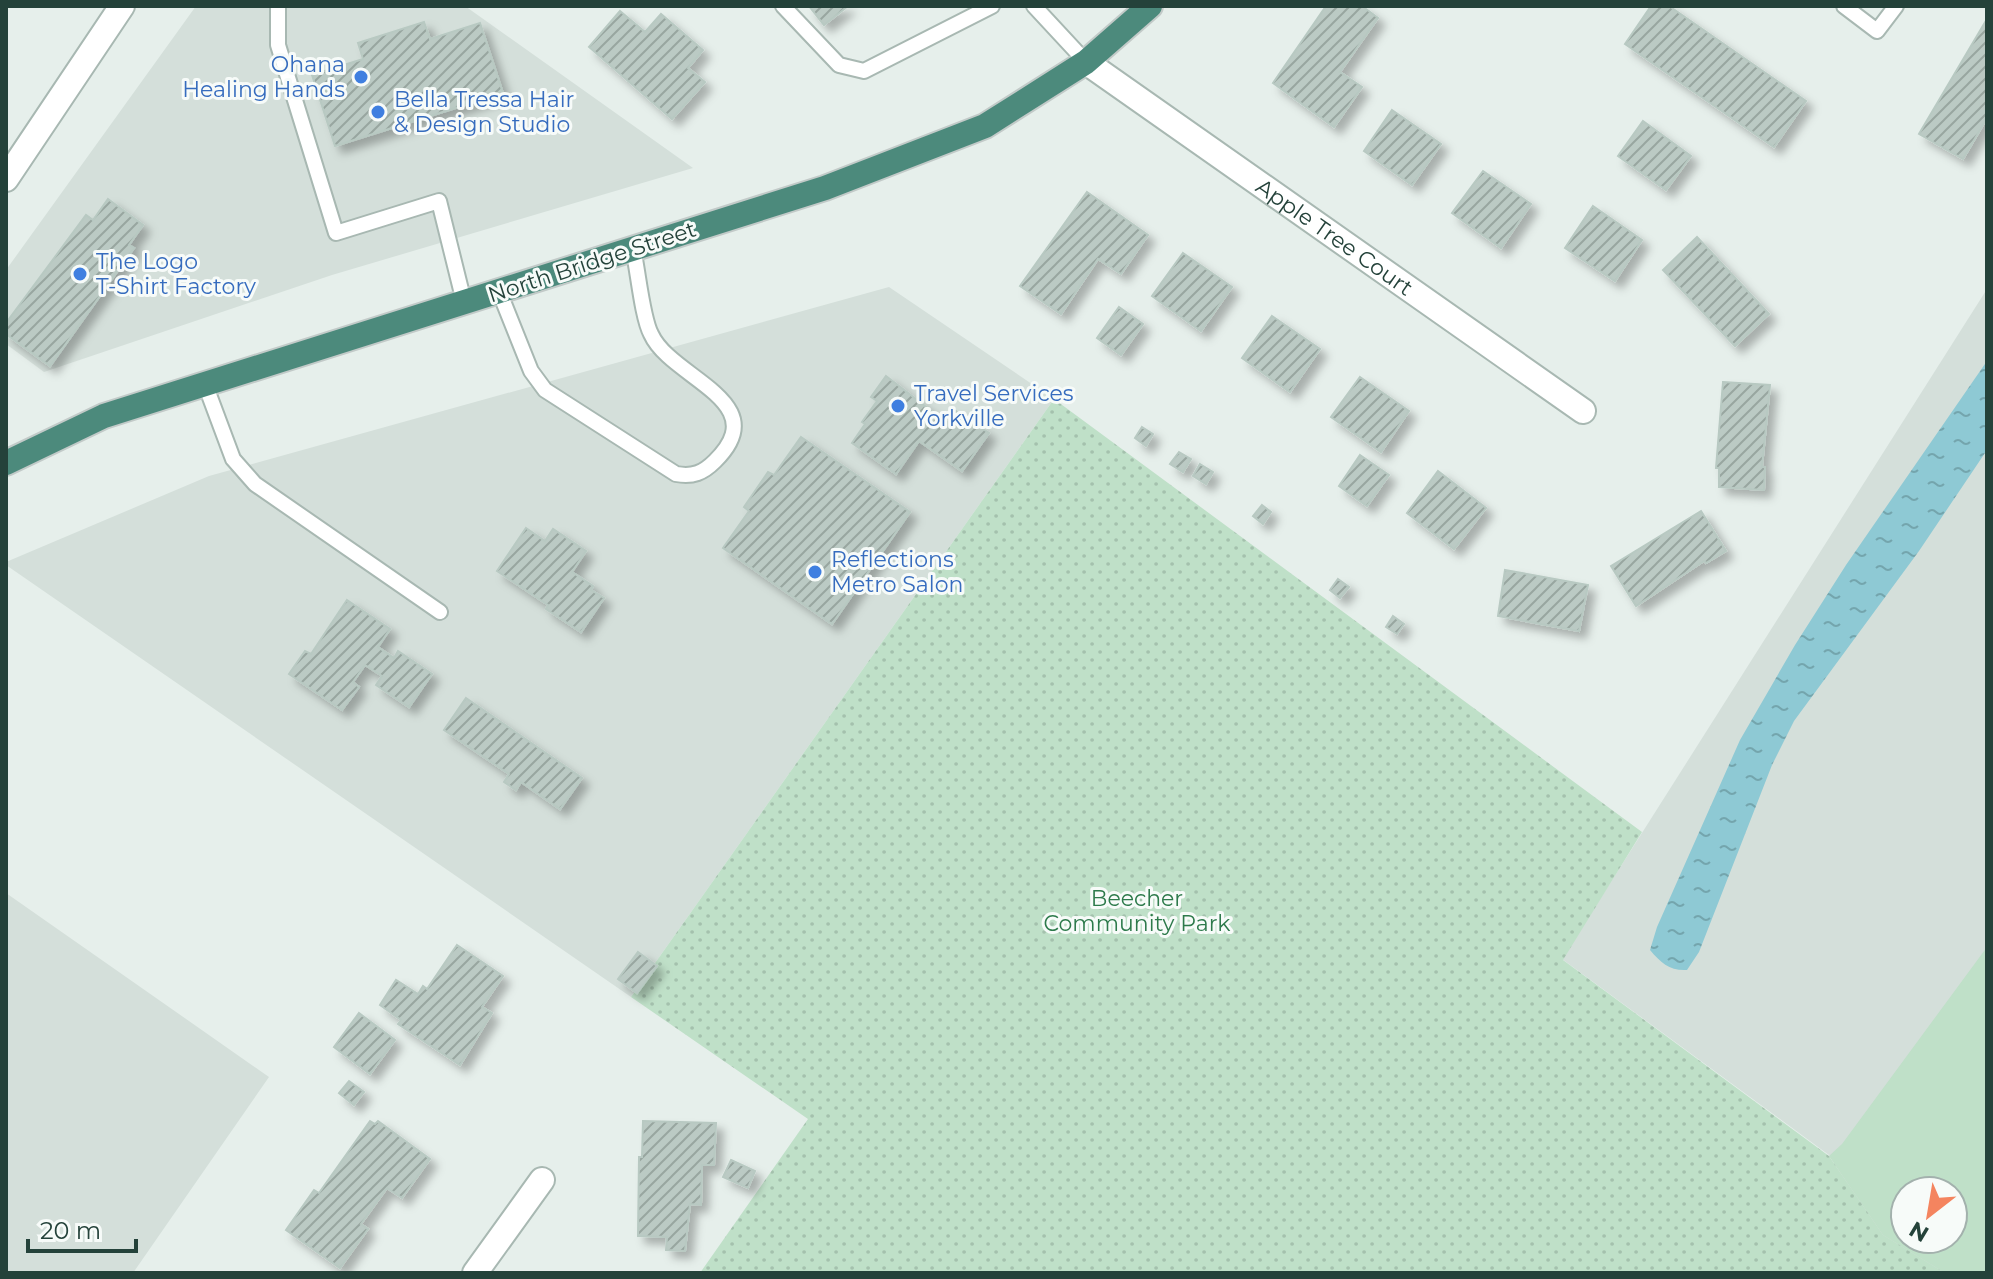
<svg xmlns="http://www.w3.org/2000/svg" width="1993" height="1279" font-family="Montserrat,sans-serif">
<style>
.built{fill:#d4dfda;fill-rule:evenodd}
.green{fill:#bfe0c8;fill-rule:evenodd}
.park{fill:url(#park-dots)}
.water{fill:url(#water-ripples)}
.building{fill:url(#building-hatch);stroke:#b8c9c2;stroke-width:2;filter:url(#shadow)}
.lines{fill:none;stroke-linecap:round;stroke-linejoin:round}
.service-casing{stroke:#a8b8b2;stroke-width:18}
.minor-casing{stroke:#a8b8b2;stroke-width:28}
.trunk-casing{stroke:#c2cac8;stroke-width:28}
.service{stroke:#fff;stroke-width:14}
.minor{stroke:#fff;stroke-width:24}
.trunk{stroke:#4c8a7c;stroke-width:24}
.shop-dot{fill:#3f7fe0;stroke:#f7fbf9;stroke-width:3}
.labels{text-anchor:middle;dominant-baseline:central;stroke-width:6;stroke-linejoin:round;paint-order:stroke}
.shop-label{font-size:22px;fill:#366cbe;stroke:#f7fbf9;text-anchor:start}
.street-label{font-size:22px;fill:#24423a;stroke:#f7fbf9}
.park-label{font-size:22px;fill:#2d7a4b;stroke:#f7fbf9}
</style>
<defs>
<pattern id="park-dots" width="8" height="8" patternUnits="userSpaceOnUse" patternTransform="scale(2)"><rect width="8" height="8" fill="#bfe0c8"/><path d="M2 2h.1M6 6h.1" fill="none" stroke="#a4c1ad" stroke-width="1.8" stroke-linecap="round"/></pattern>
<pattern id="water-ripples" width="26" height="14" patternUnits="userSpaceOnUse" patternTransform="scale(2)"><rect width="26" height="14" fill="#8ec9d4"/><path d="M2 4q2-2 4 0t4 0M15 11q2-2 4 0t4 0" fill="none" stroke="#74a5ad"/></pattern>
<pattern id="building-hatch" width="6" height="6" patternUnits="userSpaceOnUse" patternTransform="scale(2)"><rect width="6" height="6" fill="#bbcac4"/><path d="M-1 1l2-2M0 6l6-6M5 7l2-2" fill="none" stroke="#98a6a0"/></pattern>
<filter id="shadow"><feDropShadow dx="7" dy="7" stdDeviation="4" flood-color="#0004"/></filter>
</defs>
<rect width="100%" height="100%" fill="#e6efeb"/>
<path class="built" d="M 196,6 L 465,6 L 693,168 L 332,275 L 44,372 L 6,344 L 6,270 Z
M 889,287 L 1054,399 L 631,997 L 6,565 L 6,562 L 209,476 Z
M 1987,289 L 1987,1273 L 1940,1273 L 1878,1233 L 1829,1155 L 1562,959 ZM 1905,1191 L 1953,1191 L 1953,1239 L 1905,1239 Z
M 6,893 L 269,1077 L 133,1273 L 6,1273 Z"/>
<path class="green" d="M 1987,947 L 1987,1273 L 1945,1273 L 1883,1235 L 1829,1156 L 1842,1144 ZM 1905,1191 L 1953,1191 L 1953,1239 L 1905,1239 Z"/>
<path class="park" d="M 1054,399 L 1642,832 L 1563,960 L 1829,1156 L 1883,1235 L 1945,1273 L 700,1273 L 808,1119 L 631,997 Z"/>
<path class="water" d="M 1987,361 L 1987,450 L 1919,551 L 1794,721 L 1772,765 L 1699,952 L 1687,970 C 1670,971 1661,963 1650,950 L 1657,927 L 1740,740 L 1795,645 L 1846,565 Z"/>
<path class="building" d="M 809,6 L 848,6 L 824,25 Z
M 1326,6 L 1362,6 L 1378,18 L 1340,72 L 1362,87 L 1334,127 L 1273,83 Z
M 1651,6 L 1669,6 L 1806,101 L 1774,147 L 1625,44 Z
M 620,11 L 645,32 L 661,14 L 703,50 L 688,68 L 705,82 L 672,119 L 589,47 Z
M 1987,19 L 1987,118 L 1963,159 L 1919,134 Z
M 424,22 L 430,39 L 480,23 L 503,93 L 335,146 L 312,75 L 363,59 L 358,43 Z
M 1392,110 L 1441,144 L 1412,185 L 1364,151 Z
M 1643,121 L 1691,156 L 1666,190 L 1618,156 Z
M 1483,171 L 1531,204 L 1501,248 L 1452,213 Z
M 1087,192 L 1148,235 L 1121,274 L 1098,259 L 1061,314 L 1020,286 Z
M 108,199 L 143,225 L 129,245 L 134,248 L 50,366 L 6,334 L 6,323 L 86,215 L 93,220 Z
M 1593,206 L 1642,240 L 1615,281 L 1565,248 Z
M 1697,237 L 1769,314 L 1735,346 L 1663,270 Z
M 1183,253 L 1232,287 L 1201,331 L 1152,296 Z
M 1119,307 L 1143,324 L 1121,355 L 1097,338 Z
M 1272,316 L 1320,349 L 1290,392 L 1242,358 Z
M 886,376 L 947,423 L 956,411 L 989,433 L 962,471 L 919,441 L 896,474 L 852,443 L 865,424 L 862,422 L 877,401 L 871,397 Z
M 1360,377 L 1409,411 L 1381,452 L 1331,417 Z
M 1723,382 L 1770,385 L 1762,467 L 1765,467 L 1764,490 L 1719,487 L 1719,468 L 1716,468 Z
M 1142,427 L 1153,434 L 1146,446 L 1135,438 Z
M 801,437 L 910,512 L 832,624 L 723,548 L 749,511 L 744,507 L 768,472 L 774,475 Z
M 1179,452 L 1191,459 L 1183,472 L 1170,464 Z
M 1360,455 L 1389,475 L 1367,506 L 1339,486 Z
M 1200,464 L 1213,472 L 1206,484 L 1193,476 Z
M 1438,471 L 1486,508 L 1454,549 L 1407,513 Z
M 1262,505 L 1271,512 L 1263,524 L 1253,516 Z
M 1701,511 L 1726,551 L 1706,563 L 1704,561 L 1636,606 L 1611,566 Z
M 526,528 L 545,541 L 553,529 L 586,551 L 572,572 L 593,586 L 591,590 L 604,598 L 581,632 L 546,609 L 548,605 L 497,571 Z
M 1505,570 L 1588,585 L 1579,631 L 1498,616 Z
M 1338,579 L 1349,587 L 1340,598 L 1330,590 Z
M 347,600 L 390,629 L 378,647 L 394,658 L 398,651 L 432,674 L 409,707 L 376,685 L 382,676 L 365,665 L 353,682 L 359,687 L 342,710 L 289,674 L 305,651 L 311,654 Z
M 1393,616 L 1404,624 L 1397,634 L 1386,627 Z
M 466,698 L 582,778 L 560,809 L 521,782 L 516,790 L 504,782 L 509,774 L 444,730 Z
M 457,945 L 503,976 L 482,1007 L 492,1013 L 460,1065 L 398,1024 L 401,1020 L 380,1005 L 396,980 L 418,994 L 423,986 L 427,989 Z
M 638,952 L 657,966 L 637,993 L 618,979 Z
M 359,1013 L 395,1040 L 370,1074 L 334,1047 Z
M 349,1081 L 364,1092 L 354,1105 L 339,1093 Z
M 370,1121 L 375,1124 L 378,1121 L 430,1159 L 402,1198 L 387,1188 L 361,1224 L 368,1229 L 340,1268 L 286,1230 L 314,1190 L 319,1193 Z
M 643,1121 L 716,1123 L 714,1165 L 702,1165 L 701,1205 L 690,1204 L 685,1251 L 666,1250 L 667,1237 L 638,1236 L 639,1157 L 642,1157 Z
M 731,1160 L 755,1171 L 748,1188 L 723,1177 Z"/>
<g class="lines">
<defs>
<path id="service" d="M 278,6 L 278,45 L 336,233 L 439,201 L 464,302
M 783,6 L 839,65 L 864,71 L 992,6
M 1034,6 L 1086,62
M 1844,6 L 1877,31 L 1896,6
M 499,291 L 531,371 L 545,390 L 676,474 C 693,477 703,473 715,461 C 776,401 671,379 651,334 C 642,317 638,270 633,249
M 205,384 L 233,459 L 255,484 L 440,612"/>
<g id="minor">
<path id="s1" d="M 1086,62 L 1583,411"/>
<path d="M 6,179 L 122,6"/>
<path d="M 475,1273 L 542,1180"/>
</g>
<path id="trunk" d="M 6,463 L 104,416 L 825,188 L 985,126 L 1086,62 L 1150,6"/>
</defs>
<use href="#service" class="service-casing"/>
<use href="#minor" class="minor-casing"/>
<use href="#trunk" class="trunk-casing"/>
<use href="#service" class="service"/>
<use href="#minor" class="minor"/>
<use href="#trunk" class="trunk"/>
</g>
<g class="shop-dot">
<circle cx="361" cy="77" r="8"/>
<circle cx="378" cy="112" r="8"/>
<circle cx="80" cy="274" r="8"/>
<circle cx="898" cy="406" r="8"/>
<circle cx="815" cy="572" r="8"/>
</g>
<g class="labels">
<g class="shop-label">
<text x="345" y="64" text-anchor="end">Ohana<tspan x="345" dy="25">Healing Hands</tspan></text>
<text x="394" y="99">Bella Tressa Hair<tspan x="394" dy="25">&amp; Design Studio</tspan></text>
<text x="96" y="261">The Logo<tspan x="96" dy="25">T-Shirt Factory</tspan></text>
<text x="914" y="393">Travel Services<tspan x="914" dy="25">Yorkville</tspan></text>
<text x="831" y="559">Reflections<tspan x="831" dy="25">Metro Salon</tspan></text>
</g>
<g class="street-label">
<text stroke="none"><textPath href="#s1" startOffset="304">Apple Tree Court</textPath></text>
<text transform="translate(592 262) rotate(-18)">North Bridge Street</text>
</g>
<g class="park-label">
<text x="1137" y="898">Beecher<tspan x="1137" dy="25">Community Park</tspan></text>
</g>
</g>
<rect width="1993" height="1279" fill="none" stroke="#24423a" stroke-width="16"/>
<g transform="translate(1929 1215) rotate(211)"><circle r="38" fill="#f7fbf9" stroke="#a3b1ad" stroke-width="2"/>
<path d="M0-6L14 30L0 20L-14 30Z" fill="#f4845f"/>
<text y="-12" font-size="22" font-weight="bold" text-anchor="middle" fill="#24423a">N</text>
</g>
<path d="M28 1239v12h108v-12" fill="none" stroke="#24423a" stroke-width="4"/>
<text x="40" y="1239" font-size="24" fill="#24423a" stroke="#f7fbf9" stroke-width="6" paint-order="stroke">20 m</text>
</svg>
